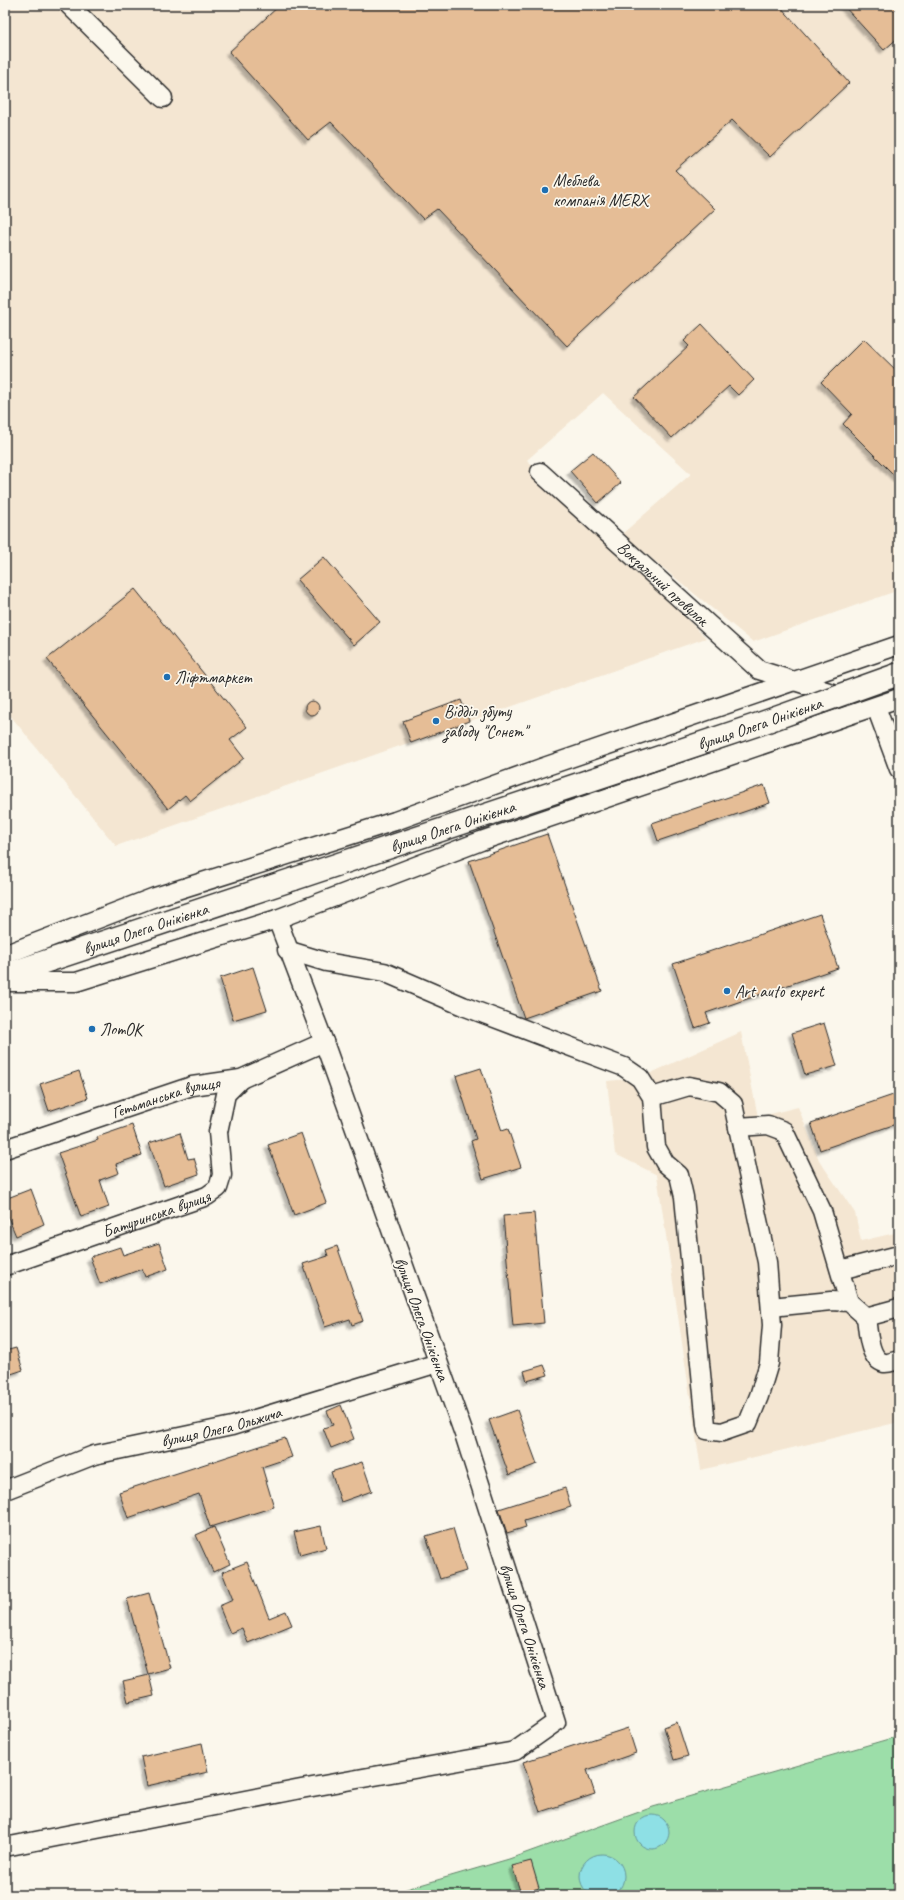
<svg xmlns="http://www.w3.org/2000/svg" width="904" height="1900" font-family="Caveat,sans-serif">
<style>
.built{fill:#f4e6d2}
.green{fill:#9cdea9;stroke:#64846a}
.water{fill:#8ee0e5;stroke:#66989b}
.building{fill:#e5bd96;stroke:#2b2b2b;filter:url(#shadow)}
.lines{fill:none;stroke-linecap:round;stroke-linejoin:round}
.minor-casing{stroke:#2b2b2b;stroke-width:21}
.major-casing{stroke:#2b2b2b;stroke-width:25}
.minor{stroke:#fbf7ec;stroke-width:18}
.major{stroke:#fbf7ec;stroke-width:22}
.major-bridge-casing{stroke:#2b2b2b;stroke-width:25;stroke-linecap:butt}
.major-bridge{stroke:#fbf7ec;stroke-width:22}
.poi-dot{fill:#1f6fb2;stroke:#fbf7ec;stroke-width:1.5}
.labels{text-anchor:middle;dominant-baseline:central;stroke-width:3.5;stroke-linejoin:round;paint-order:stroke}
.poi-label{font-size:17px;fill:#2b2b2b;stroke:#fbf7ec;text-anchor:start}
.street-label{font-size:17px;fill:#2b2b2b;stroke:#fbf7ec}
</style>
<defs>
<filter id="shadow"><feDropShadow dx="-3.5" dy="3.5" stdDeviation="1" flood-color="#0004"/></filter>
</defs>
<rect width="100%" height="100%" fill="#fbf7ec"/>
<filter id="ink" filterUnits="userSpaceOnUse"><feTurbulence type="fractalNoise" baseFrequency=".025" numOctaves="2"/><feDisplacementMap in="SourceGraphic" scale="8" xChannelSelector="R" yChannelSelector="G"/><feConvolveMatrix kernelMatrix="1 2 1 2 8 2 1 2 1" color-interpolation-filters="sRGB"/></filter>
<g filter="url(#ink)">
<path class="built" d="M 5,5 L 899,5 L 899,590 L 753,642 L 622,534 L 691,474 L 603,393 L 527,460 L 706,638 L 116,846 L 5,709 Z
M 741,1032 L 758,1117 L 798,1107 L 819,1160 L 855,1213 L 861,1241 L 899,1232 L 899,1422 L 701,1470 L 657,1175 L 615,1154 L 607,1081 L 640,1078 Z"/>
<path class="green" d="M 899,1736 L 899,1895 L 386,1895 L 509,1859 L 653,1807 Z"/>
<path class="water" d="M635 1832a17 17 0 1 1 34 0a17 17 0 1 1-34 0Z
M580 1876a22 22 0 1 1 44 0a22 22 0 1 1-44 0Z"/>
<path class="building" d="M 280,5 L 779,5 L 849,83 L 770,157 L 732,120 L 675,170 L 715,209 L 567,346 L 437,209 L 423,219 L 331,122 L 308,140 L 229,52 Z
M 843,5 L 899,5 L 899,37 L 884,50 Z
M 702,324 L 754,380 L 738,395 L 729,386 L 672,438 L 634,397 L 689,346 L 684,341 Z
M 864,339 L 899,373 L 899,480 L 843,424 L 852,414 L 821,382 Z
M 593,452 L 621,483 L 598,503 L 570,471 Z
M 324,557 L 380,622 L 354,645 L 297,580 Z
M 135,589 L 247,727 L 230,740 L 244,758 L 190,801 L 185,795 L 168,809 L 47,659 Z
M 461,700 L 469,721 L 411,743 L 403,721 Z
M305 708a7 7 0 1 1 14 0a7 7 0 1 1-14 0Z
M 764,785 L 770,803 L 658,841 L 652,823 Z
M 547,834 L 602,991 L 524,1018 L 469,861 Z
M 820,914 L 838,968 L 706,1013 L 710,1023 L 695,1028 L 673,964 Z
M 253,967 L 267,1010 L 233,1020 L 220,978 Z
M 824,1023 L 837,1066 L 805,1075 L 792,1033 Z
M 481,1068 L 502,1131 L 508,1129 L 521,1167 L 483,1179 L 471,1141 L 476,1139 L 456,1076 Z
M 79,1071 L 88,1098 L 49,1111 L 40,1084 Z
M 899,1093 L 899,1123 L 820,1150 L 811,1123 Z
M 132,1125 L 142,1155 L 116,1164 L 119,1173 L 100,1180 L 109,1207 L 81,1217 L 58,1153 L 98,1140 L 97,1137 Z
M 180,1133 L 188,1159 L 194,1158 L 199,1174 L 164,1186 L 149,1143 Z
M 301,1133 L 326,1203 L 294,1215 L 268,1145 Z
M 31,1189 L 44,1224 L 16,1236 L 5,1210 L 5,1199 Z
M 534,1213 L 544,1323 L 513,1326 L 503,1216 Z
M 159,1243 L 168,1269 L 145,1277 L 142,1269 L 100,1284 L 90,1257 L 120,1247 L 123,1255 Z
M 337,1246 L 363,1321 L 352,1325 L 350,1319 L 325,1327 L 303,1264 L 328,1256 L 326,1250 Z
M 16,1348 L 23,1370 L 5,1376 L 5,1351 Z
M 544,1365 L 548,1375 L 527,1381 L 524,1371 Z
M 341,1405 L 354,1439 L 331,1448 L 323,1428 L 333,1425 L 327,1411 Z
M 517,1410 L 537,1464 L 509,1475 L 489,1420 Z
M 285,1438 L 292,1457 L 262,1467 L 274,1507 L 210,1527 L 199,1494 L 128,1518 L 119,1492 Z
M 362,1462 L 372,1491 L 341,1502 L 331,1472 Z
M 565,1488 L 571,1507 L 524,1521 L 526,1527 L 507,1533 L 499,1509 Z
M 321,1526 L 326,1548 L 300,1555 L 294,1532 Z
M 214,1527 L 230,1564 L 213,1572 L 196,1535 Z
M 453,1528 L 466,1571 L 440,1579 L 426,1536 Z
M 247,1562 L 269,1618 L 286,1611 L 292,1625 L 248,1643 L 242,1628 L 230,1633 L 219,1606 L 233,1600 L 222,1572 Z
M 149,1593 L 170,1668 L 148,1674 L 127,1599 Z
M 149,1675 L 154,1696 L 128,1702 L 123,1681 Z
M 677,1722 L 688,1756 L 674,1760 L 664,1727 Z
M 628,1728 L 636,1753 L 587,1770 L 595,1794 L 540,1812 L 523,1762 Z
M 202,1743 L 208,1772 L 147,1786 L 141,1757 Z
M 531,1861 L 539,1888 L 521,1894 L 512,1866 Z"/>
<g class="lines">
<defs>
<g id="minor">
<path d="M 69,5 L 163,98"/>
<path id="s1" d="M 540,472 L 759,670 L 845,697"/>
<path d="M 876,707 L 899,769"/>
<path d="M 287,950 L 326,962 L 384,972 L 463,1006 L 624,1067 L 640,1078 L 652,1097 L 689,1086 L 719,1092 L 733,1104 L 767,1262 L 772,1325 L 769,1363 L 759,1396 L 748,1423 L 722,1432 L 707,1430 L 706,1425 L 684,1197 L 679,1175 L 665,1163 L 656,1147 L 652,1097"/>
<path d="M 5,958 L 9,953 L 155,897 L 395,821 L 541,768 L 899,645"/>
<path d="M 5,982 L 76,982 L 277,919 L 481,841 L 899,698"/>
<path d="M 738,1127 L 768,1125 L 784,1131 L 822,1211 L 849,1302"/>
<path id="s2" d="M 5,1149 L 192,1086 L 241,1079 L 324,1042"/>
<path id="s3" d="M 5,1266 L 207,1196 L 218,1188 L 222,1175 L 218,1132 L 226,1094 L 241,1079"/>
<path d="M 840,1270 L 899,1255"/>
<path d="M 771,1307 L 831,1301 L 849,1302 L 866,1317 L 899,1308"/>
<path d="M 866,1317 C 868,1329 868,1359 884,1363 C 888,1364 894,1361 899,1360"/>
<path id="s4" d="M 5,1490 L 94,1455 L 232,1426 L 438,1363"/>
<path d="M 5,1847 L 301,1789 L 515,1751 L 556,1722 L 465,1437 L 324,1042 L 277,919"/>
</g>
<g id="major">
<path id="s5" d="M 5,975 L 294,879"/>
</g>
</defs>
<use href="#minor" class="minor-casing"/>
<use href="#major" class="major-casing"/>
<use href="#minor" class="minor"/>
<use href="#major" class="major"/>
<defs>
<g id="major-bridge">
<path id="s6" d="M 294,879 L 762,723 L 899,674"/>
</g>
</defs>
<use href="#major-bridge" class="major-bridge-casing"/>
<use href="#major-bridge" class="major-bridge"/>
</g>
</g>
<g class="poi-dot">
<circle cx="545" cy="190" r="4"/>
<circle cx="167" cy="677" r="4"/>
<circle cx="436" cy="721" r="4"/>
<circle cx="727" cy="991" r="4"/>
<circle cx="92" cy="1029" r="4"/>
</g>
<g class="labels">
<g class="poi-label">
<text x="553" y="180">Меблева<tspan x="553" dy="20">компанія MERX</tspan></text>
<text x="175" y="677">Ліфтмаркет</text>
<text x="444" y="711">Відділ збуту<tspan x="444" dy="20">заводу "Сонет"</tspan></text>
<text x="735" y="991">Art auto expert</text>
<text x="100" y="1029">ЛотОК</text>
</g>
<g class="street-label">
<text stroke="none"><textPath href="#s1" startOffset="166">Вокзальний провулок</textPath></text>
<text stroke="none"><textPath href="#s6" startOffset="491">вулиця Олега Онікієнка</textPath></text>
<text stroke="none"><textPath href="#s6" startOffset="167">вулиця Олега Онікієнка</textPath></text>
<text stroke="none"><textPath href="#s5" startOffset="148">вулиця Олега Онікієнка</textPath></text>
<text stroke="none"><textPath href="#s2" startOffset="169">Гетьманська вулиця</textPath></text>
<text stroke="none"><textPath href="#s3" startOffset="160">Батуринська вулиця</textPath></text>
<text transform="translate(422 1319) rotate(70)">вулиця Олега Онікієнка</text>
<text stroke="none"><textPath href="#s4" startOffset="226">вулиця Олега Ольжича</textPath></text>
<text transform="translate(525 1626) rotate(72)">вулиця Олега Онікієнка</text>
</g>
</g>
<rect width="904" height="1900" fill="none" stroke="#fbf7ec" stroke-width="20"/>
<rect x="10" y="10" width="884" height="1880" fill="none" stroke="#2b2b2b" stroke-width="1.5" filter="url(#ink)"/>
</svg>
